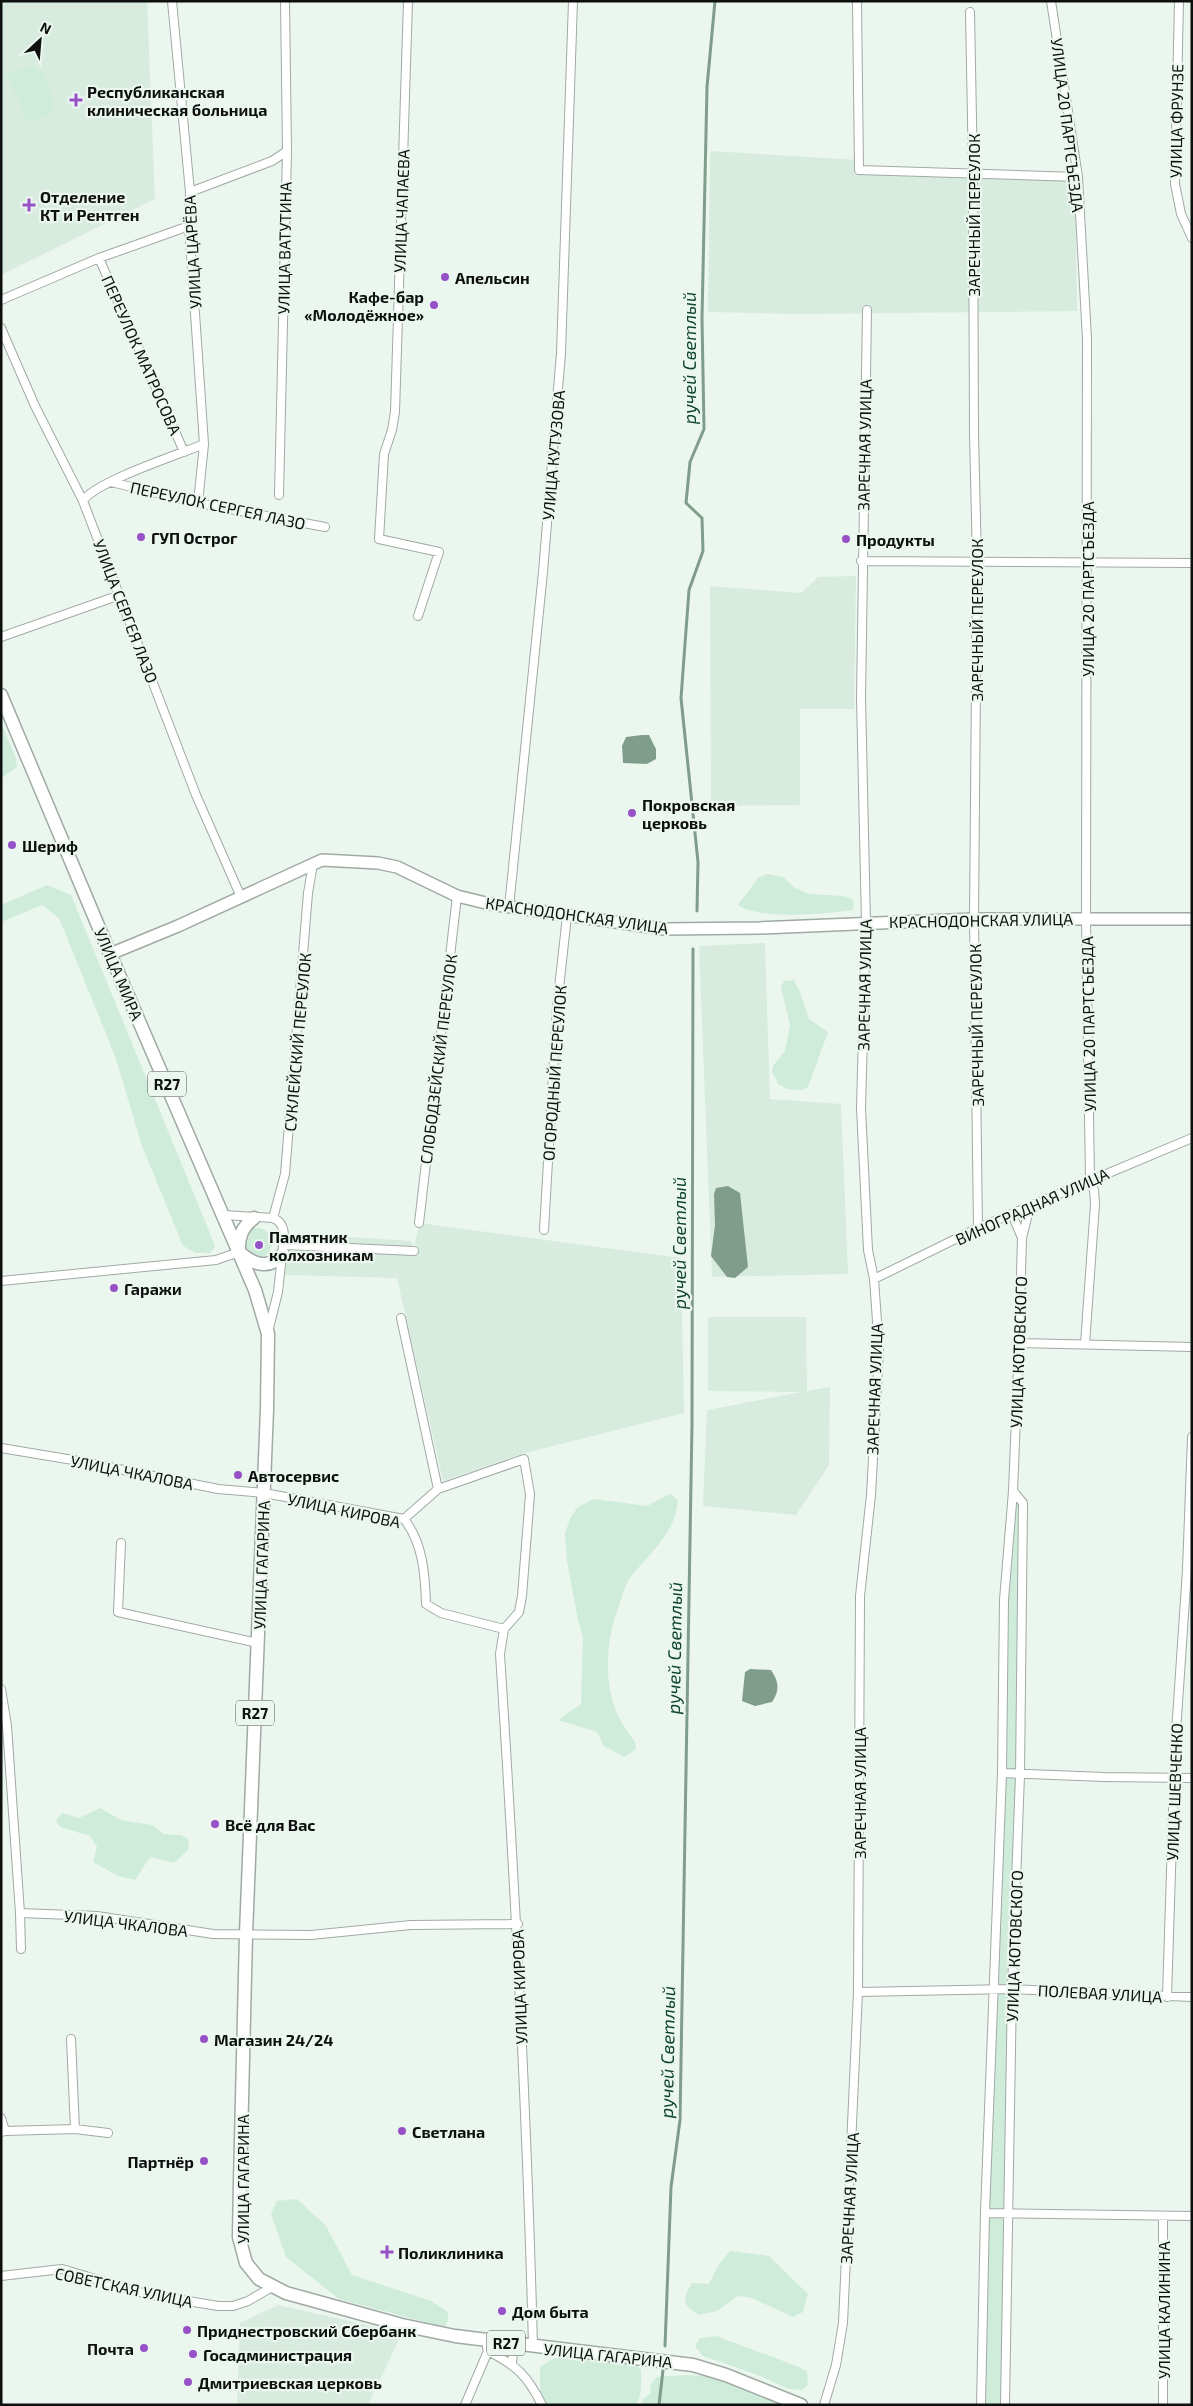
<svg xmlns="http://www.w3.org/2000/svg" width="1193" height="2406" font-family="'Exo 2',sans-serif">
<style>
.built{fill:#d8ebdf}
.green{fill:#cfecda}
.water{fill:#809d8b}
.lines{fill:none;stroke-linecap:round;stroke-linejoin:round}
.stream{stroke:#809d8b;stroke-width:3}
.street-casing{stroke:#a0aaa4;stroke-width:10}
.secondary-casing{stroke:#a0aaa4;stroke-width:14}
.primary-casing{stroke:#a0aaa4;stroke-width:15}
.street{stroke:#fff;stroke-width:8}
.secondary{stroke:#fff;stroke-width:11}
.primary{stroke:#fff;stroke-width:12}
.poi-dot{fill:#9551c5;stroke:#ebf6ef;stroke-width:2}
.labels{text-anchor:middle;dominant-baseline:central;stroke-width:4.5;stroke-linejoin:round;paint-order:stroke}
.shield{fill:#ebf6ef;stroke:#505552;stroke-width:1}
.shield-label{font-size:15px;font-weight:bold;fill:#0d100e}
.poi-label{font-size:16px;font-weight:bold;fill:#0d100e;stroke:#ebf6ef;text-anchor:start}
.street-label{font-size:16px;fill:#0d100e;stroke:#ebf6ef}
.water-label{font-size:18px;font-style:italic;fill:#0d442a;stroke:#ebf6ef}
</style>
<rect width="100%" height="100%" fill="#ebf6ef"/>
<path class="built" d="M 1,1 L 147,1 L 155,199 L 1,275 Z
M 710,151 L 859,160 L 859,169 L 1075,179 L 1077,311 L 797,314 L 708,312 Z
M 856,576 L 854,709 L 800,709 L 800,805 L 711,806 L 710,586 L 801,593 L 818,577 Z
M 765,943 L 770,1099 L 841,1104 L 848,1274 L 712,1277 L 699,946 Z
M 419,1223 L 681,1258 L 684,1413 L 521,1454 L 443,1481 L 397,1278 L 285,1275 L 290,1233 L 411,1241 L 414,1250 Z
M 708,1317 L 806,1317 L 807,1391 L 830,1387 L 829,1465 L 796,1515 L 703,1506 L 707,1410 L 802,1392 L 708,1391 Z
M 278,2305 L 402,2333 L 368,2405 L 237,2405 L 240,2323 Z"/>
<path class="green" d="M 32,65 L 45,75 L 55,106 L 46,117 L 28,123 L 7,75 Z
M 1,723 L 16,758 L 17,767 L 1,778 Z
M 767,874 L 783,877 L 795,888 L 809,894 L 844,896 L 854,900 L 853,910 C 826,914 760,920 738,905 L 758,878 Z
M 47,885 L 71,895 L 210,1233 L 215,1247 L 210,1253 L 196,1253 L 183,1246 L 142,1146 L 115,1056 L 59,918 L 42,905 L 1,922 L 1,905 Z
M 794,980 L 800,992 L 809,1019 L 828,1032 L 808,1087 L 802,1090 L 787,1089 L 778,1084 L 772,1071 L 773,1066 L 785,1051 L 790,1025 L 781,988 L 784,981 Z
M242 1243a15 15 0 1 1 30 0a15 15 0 1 1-30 0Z
M 1013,1491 L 1023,1503 L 1005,2405 L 981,2405 L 1001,1726 Z
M 670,1494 L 678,1500 C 676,1533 648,1555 629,1579 C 626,1584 624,1591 622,1597 C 608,1632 602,1671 615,1708 C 619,1721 629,1733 636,1744 L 635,1750 L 624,1757 L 604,1746 L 597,1732 L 558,1720 L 581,1704 L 583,1637 L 578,1620 L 567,1561 L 565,1534 L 570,1518 L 578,1507 L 594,1499 L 647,1506 Z
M 100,1808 L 121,1820 L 152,1825 L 164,1834 L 181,1835 L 189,1840 L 188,1850 L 174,1863 L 150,1857 L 135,1880 L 118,1876 L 93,1862 L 97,1847 L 90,1836 L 60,1827 L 56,1821 L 62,1813 L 79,1818 Z
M 297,2199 L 326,2226 L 352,2275 L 431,2301 L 448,2312 L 448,2321 L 444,2327 L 339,2299 L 286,2257 L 271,2214 L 277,2201 Z
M 730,2251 L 769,2256 L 808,2294 L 803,2312 L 793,2317 L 752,2298 L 738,2296 L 717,2311 L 699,2315 C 682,2304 682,2300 692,2283 L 709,2284 L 719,2264 Z
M 717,2336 C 747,2349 778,2357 807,2371 L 808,2385 L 802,2390 L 789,2389 L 755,2374 L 703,2356 L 695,2346 L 700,2338 Z
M 592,2357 L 634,2363 L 641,2370 C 641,2382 643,2395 635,2405 L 546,2405 L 540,2395 L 540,2367 L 554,2358 Z
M 684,2375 L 710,2376 L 788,2405 L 664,2405 L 658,2402 L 657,2405 L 641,2405 L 643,2399 L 651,2393 L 650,2386 L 657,2377 Z"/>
<path class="water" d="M 642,735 L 649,735 L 656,749 L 656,759 L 647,764 L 623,763 L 622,746 L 626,737 Z
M 728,1186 L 740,1193 L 748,1267 L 735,1278 L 727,1277 L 711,1256 L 715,1225 L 714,1194 L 716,1188 Z
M 750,1669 L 771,1670 C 779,1682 780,1690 772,1702 L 755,1706 L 742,1701 L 745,1672 Z"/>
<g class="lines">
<path class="stream" d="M 697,911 L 698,862 L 681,698 L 689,590 L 703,551 L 702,518 L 686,503 L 690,462 L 704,429 L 702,318 L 707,87 L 715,1
M 665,2346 L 671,2187 L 680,2120 L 692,1424 L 693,949
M 659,2405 L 663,2370"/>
<defs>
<path id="street" d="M 172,1 L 190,192 L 189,226 L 204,444 L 198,503
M 408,1 L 395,412 L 392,430 L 384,454 L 379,539 L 439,552 L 418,616
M 857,1 L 859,170 L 1078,177
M 1051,1 L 1078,177 L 1087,339 L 1086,918 L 1090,1180 L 1094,1190 L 1095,1204 L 1085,1344
M 1179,1 L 1175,184 L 1181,214 L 1192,238
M 970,12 L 973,173 L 974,434 L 977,561 L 974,919 L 978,1228
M 190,192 L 272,161 L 287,151
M 99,258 L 184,452
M 1,300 L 99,258 L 189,226
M 1,328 L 35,406 L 83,501 L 196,795 L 241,897
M 111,482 L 198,503 L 325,527
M 279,495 L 287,151 L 285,1
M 83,501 C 94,482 180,454 204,444
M 861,561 L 1192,563
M 1,637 L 120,595
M 509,907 L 543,572 L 561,353 L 573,1
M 224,1215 L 273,1218 C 281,1221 284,1228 284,1237 L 278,1292 L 268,1332
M 273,1218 L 285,1174 L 308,893 L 313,864
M 419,1223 L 457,896
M 544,1230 L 557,1006 L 567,916
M 1022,1238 L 1028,1214 L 1036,1206
M 284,1245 L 414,1251
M 874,1279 L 978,1228 L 1192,1138
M 1,1281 L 216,1260 L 239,1252
M 401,1318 L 438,1489
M 1019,1343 L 1192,1347
M 1,1448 L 79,1461 L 218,1489 L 264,1493 L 404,1519 C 423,1543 425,1574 426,1604 L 441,1613 L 504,1629
M 404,1519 L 438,1489 L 524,1459 L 530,1494 L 522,1596 L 519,1612 L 504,1629 L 500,1654 C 515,1884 527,2115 533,2346
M 121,1543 L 118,1612 L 258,1643
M 1,1689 L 7,1726 L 20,1913 L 97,1916 L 213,1934 L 311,1935 L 411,1925 L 518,1924
M 1002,1773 L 1104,1777 L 1192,1778
M 20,1913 L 21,1949
M 858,1992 L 1012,1989 L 1192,1997
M 1167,1997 L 1175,1747 L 1187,1570 L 1192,1437
M 71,2039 L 75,2129
M 1,2118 L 5,2131 L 1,2132
M 5,2131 L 75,2129 L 108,2133
M 985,2213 L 1192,2216
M 1163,2216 L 1163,2405
M 1,2276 L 62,2269 L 146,2294 L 218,2306 L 233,2306 L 248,2301 L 272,2287
M 488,2351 C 517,2366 527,2375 542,2405
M 512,2363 L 514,2344
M 465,2405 L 488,2351 L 487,2347
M 824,2405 L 836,2365 L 843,2323 L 858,1992 L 860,1596 L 871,1495 L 879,1349 L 874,1279 L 868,1250 L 861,1108 L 866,923 L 861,698 L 867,310
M 981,2405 L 985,2213 L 1002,1773 L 1004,1600 L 1013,1491 L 1019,1343 L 1022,1238 L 1012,1214
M 1005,2405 L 1012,1989 L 1020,1775 L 1023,1503 L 1013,1491"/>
<path id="secondary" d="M 110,954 L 178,926 L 322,860 L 378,863 L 397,867 L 457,896 L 490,904 L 664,929 L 759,928 L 974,919 L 1192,919"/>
<path id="primary" d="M 1,695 L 110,954 L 255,1290 L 268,1334 L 267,1409 L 246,1934 L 240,2182 L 239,2237 L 246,2263 L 259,2279 L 286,2293 L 402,2325 L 455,2336 L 693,2365 L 726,2375 L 801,2405
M 254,1218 C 242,1227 238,1237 239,1252 C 253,1265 270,1270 283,1254"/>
</defs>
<use href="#street" class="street-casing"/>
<use href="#secondary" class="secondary-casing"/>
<use href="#primary" class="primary-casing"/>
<use href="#street" class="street"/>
<use href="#secondary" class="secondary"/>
<use href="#primary" class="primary"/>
</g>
<g class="poi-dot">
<path d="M73.5 92.5h5v5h5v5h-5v5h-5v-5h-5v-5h5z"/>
<path d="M26.5 197.5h5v5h5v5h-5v5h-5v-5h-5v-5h5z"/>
<circle cx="445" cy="277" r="5"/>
<circle cx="434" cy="305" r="5"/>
<circle cx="141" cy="537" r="5"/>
<circle cx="846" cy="539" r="5"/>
<circle cx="632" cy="813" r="5"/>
<circle cx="12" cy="845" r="5"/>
<circle cx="259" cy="1245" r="5"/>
<circle cx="114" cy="1288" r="5"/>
<circle cx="238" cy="1475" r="5"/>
<circle cx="215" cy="1824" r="5"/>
<circle cx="204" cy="2039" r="5"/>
<circle cx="402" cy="2131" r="5"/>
<circle cx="204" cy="2161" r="5"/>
<path d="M384.5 2244.5h5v5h5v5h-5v5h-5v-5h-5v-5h5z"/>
<circle cx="502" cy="2311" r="5"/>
<circle cx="187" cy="2330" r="5"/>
<circle cx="144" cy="2348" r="5"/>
<circle cx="193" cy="2354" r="5"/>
<circle cx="188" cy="2382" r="5"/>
</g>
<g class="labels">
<g class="shield">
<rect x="148" y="1071.5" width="38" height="25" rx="4"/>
<rect x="236" y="1700.5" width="38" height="25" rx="4"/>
<rect x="487" y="2330.5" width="38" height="25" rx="4"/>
</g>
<g class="shield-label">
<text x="167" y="1084">R27</text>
<text x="255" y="1713">R27</text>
<text x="506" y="2343">R27</text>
</g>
<g class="poi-label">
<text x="87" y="91">Республиканская<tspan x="87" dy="18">клиническая больница</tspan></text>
<text x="40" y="196">Отделение<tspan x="40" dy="18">КТ и Рентген</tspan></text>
<text x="455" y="277">Апельсин</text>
<text x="424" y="296" text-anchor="end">Кафе-бар<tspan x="424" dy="18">«Молодёжное»</tspan></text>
<text x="151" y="537">ГУП Острог</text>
<text x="856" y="539">Продукты</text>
<text x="642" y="804">Покровская<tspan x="642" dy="18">церковь</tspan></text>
<text x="22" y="845">Шериф</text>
<text x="269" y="1236">Памятник<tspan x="269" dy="18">колхозникам</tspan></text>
<text x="124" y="1288">Гаражи</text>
<text x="248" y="1475">Автосервис</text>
<text x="225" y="1824">Всё для Вас</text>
<text x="214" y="2039">Магазин 24/24</text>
<text x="412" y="2131">Светлана</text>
<text x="194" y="2161" text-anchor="end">Партнёр</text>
<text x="398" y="2252">Поликлиника</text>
<text x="512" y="2311">Дом быта</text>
<text x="197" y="2330">Приднестровский Сбербанк</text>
<text x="134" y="2348" text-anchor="end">Почта</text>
<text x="203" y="2354">Госадминистрация</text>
<text x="198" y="2382">Дмитриевская церковь</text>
</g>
<g class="street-label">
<text transform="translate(1176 121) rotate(-89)">УЛИЦА ФРУНЗЕ</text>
<text transform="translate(1068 125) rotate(83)">УЛИЦА 20 ПАРТСЪЕЗДА</text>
<text transform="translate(401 211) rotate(-88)">УЛИЦА ЧАПАЕВА</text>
<text transform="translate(973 215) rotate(-90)">ЗАРЕЧНЫЙ ПЕРЕУЛОК</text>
<text transform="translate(284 248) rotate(-89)">УЛИЦА ВАТУТИНА</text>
<text transform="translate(192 252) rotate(-93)">УЛИЦА ЦАРЁВА</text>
<text transform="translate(142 355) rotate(66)">ПЕРЕУЛОК МАТРОСОВА</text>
<text transform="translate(864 445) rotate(-89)">ЗАРЕЧНАЯ УЛИЦА</text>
<text transform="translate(553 455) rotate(-85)">УЛИЦА КУТУЗОВА</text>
<text transform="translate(218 505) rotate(12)">ПЕРЕУЛОК СЕРГЕЯ ЛАЗО</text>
<text transform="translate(1087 589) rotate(-90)">УЛИЦА 20 ПАРТСЪЕЗДА</text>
<text transform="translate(126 611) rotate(69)">УЛИЦА СЕРГЕЯ ЛАЗО</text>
<text transform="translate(976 620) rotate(-90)">ЗАРЕЧНЫЙ ПЕРЕУЛОК</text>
<text transform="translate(577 915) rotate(8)">КРАСНОДОНСКАЯ УЛИЦА</text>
<text transform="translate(981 920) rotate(-1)">КРАСНОДОНСКАЯ УЛИЦА</text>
<text transform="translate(119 974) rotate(67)">УЛИЦА МИРА</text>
<text transform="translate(864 985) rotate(-89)">ЗАРЕЧНАЯ УЛИЦА</text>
<text transform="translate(1088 1024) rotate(-91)">УЛИЦА 20 ПАРТСЪЕЗДА</text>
<text transform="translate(976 1025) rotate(-91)">ЗАРЕЧНЫЙ ПЕРЕУЛОК</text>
<text transform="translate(297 1042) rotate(-85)">СУКЛЕЙСКИЙ ПЕРЕУЛОК</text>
<text transform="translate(438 1059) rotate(-83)">СЛОБОДЗЕЙСКИЙ ПЕРЕУЛОК</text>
<text transform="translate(554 1073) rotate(-86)">ОГОРОДНЫЙ ПЕРЕУЛОК</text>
<text transform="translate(1032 1206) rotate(-24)">ВИНОГРАДНАЯ УЛИЦА</text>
<text transform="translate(1018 1352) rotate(-88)">УЛИЦА КОТОВСКОГО</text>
<text transform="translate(874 1389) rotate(-88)">ЗАРЕЧНАЯ УЛИЦА</text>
<text transform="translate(132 1472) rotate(11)">УЛИЦА ЧКАЛОВА</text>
<text transform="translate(344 1510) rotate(12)">УЛИЦА КИРОВА</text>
<text transform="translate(261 1565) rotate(-88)">УЛИЦА ГАГАРИНА</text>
<text transform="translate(1174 1792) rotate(-88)">УЛИЦА ШЕВЧЕНКО</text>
<text transform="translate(859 1793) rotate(-90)">ЗАРЕЧНАЯ УЛИЦА</text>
<text transform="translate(126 1923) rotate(7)">УЛИЦА ЧКАЛОВА</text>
<text transform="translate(1014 1946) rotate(-88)">УЛИЦА КОТОВСКОГО</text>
<text transform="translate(519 1987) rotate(-92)">УЛИЦА КИРОВА</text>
<text transform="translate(1100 1993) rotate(3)">ПОЛЕВАЯ УЛИЦА</text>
<text transform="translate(242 2179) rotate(-90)">УЛИЦА ГАГАРИНА</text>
<text transform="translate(849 2198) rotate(-87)">ЗАРЕЧНАЯ УЛИЦА</text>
<text transform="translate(124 2287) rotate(12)">СОВЕТСКАЯ УЛИЦА</text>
<text transform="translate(1163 2310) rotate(-90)">УЛИЦА КАЛИНИНА</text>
<text transform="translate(608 2355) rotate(6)">УЛИЦА ГАГАРИНА</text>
</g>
<g class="water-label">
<text transform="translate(689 358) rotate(-90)">ручей Светлый</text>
<text transform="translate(679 1243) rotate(-90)">ручей Светлый</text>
<text transform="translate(674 1648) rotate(-89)">ручей Светлый</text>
<text transform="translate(667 2052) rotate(-89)">ручей Светлый</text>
</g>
</g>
<rect width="1193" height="2406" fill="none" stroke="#0d100e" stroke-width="5"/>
<g transform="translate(40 40) rotate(26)" stroke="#ebf6ef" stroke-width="4" paint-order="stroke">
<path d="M0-4L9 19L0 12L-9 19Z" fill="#0d100e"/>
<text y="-8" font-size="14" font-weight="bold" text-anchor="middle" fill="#0d100e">N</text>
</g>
</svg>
